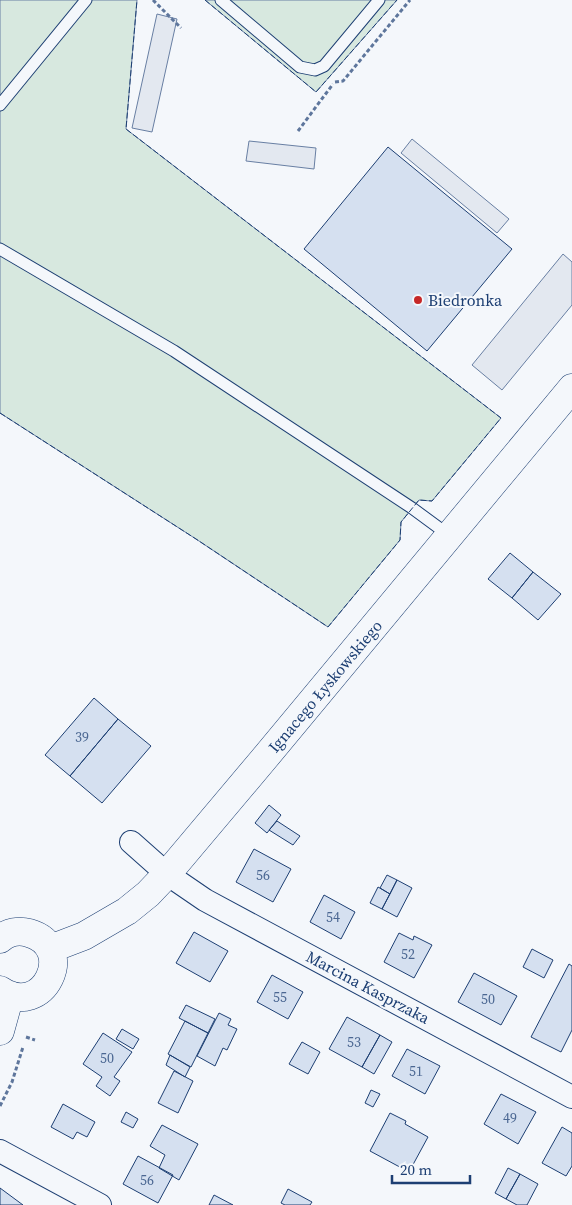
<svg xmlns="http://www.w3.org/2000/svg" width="572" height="1205" font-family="'Source Serif 4',serif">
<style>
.green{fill:#d7e8df;stroke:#687fa3}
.parking{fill:#e3e8f0;stroke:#687fa3}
.building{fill:#d5e0f0;stroke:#1d3f73}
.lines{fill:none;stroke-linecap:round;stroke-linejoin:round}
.lane-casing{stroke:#1d3f73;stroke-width:13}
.street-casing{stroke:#1d3f73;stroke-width:24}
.secondary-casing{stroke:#1d3f73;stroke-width:29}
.path{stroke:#5e769c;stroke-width:3;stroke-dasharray:4 2.5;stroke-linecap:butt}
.lane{stroke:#f4f7fb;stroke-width:11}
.street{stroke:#f4f7fb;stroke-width:22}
.secondary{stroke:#f4f7fb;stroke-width:28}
.fence{stroke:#1d3f73;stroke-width:1;stroke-dasharray:6 2.5;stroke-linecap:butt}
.poi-dot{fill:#c62828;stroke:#f4f7fb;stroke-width:2}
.labels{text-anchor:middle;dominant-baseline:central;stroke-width:4;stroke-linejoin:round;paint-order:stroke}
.number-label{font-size:14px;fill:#4b6792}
.poi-label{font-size:16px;fill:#1d3f73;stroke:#f4f7fb;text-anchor:start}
.street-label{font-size:16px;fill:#1d3f73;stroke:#f4f7fb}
</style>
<rect width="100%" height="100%" fill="#f4f7fb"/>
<path class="green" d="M 0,0 L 137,0 L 126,129 L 501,418 L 432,501 L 419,500 L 401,522 L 400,540 L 328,627 L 196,539 L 0,413 Z
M 205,0 L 397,0 L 316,92 Z"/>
<path class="parking" d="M 157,14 L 177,19 L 152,132 L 132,128 Z
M 412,139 L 509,219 L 497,233 L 401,153 Z
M 249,141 L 316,148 L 314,169 L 246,161 Z
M 563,254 L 572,262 L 572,305 L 502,390 L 472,365 Z"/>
<path class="building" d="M 388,147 L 512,249 L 427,351 L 304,249 Z
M 510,553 L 533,572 L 512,598 L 488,579 Z
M 533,572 L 561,594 L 538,620 L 512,598 Z
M 94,698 L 118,719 L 70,776 L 45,755 Z
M 118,719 L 151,746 L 102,803 L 70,776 Z
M 269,805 L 281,815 L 267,833 L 255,823 Z
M 277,821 L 300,836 L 293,845 L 269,830 Z
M 254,849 L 291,869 L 273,902 L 236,882 Z
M 387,875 L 397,880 L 390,894 L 380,888 Z
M 397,880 L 412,888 L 397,917 L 382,909 Z
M 378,887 L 390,894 L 382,909 L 370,903 Z
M 324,895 L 355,912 L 341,939 L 310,922 Z
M 194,932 L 228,951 L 210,982 L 176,963 Z
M 399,933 L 413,940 L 414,936 L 432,945 L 414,978 L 384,962 Z
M 532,949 L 553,960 L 544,978 L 523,967 Z
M 569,964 L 572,966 L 572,1030 L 561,1052 L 531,1037 Z
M 474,973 L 517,996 L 501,1025 L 458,1002 Z
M 272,975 L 303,992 L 288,1019 L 257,1002 Z
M 186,1005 L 215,1019 L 208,1033 L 179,1018 Z
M 219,1013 L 231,1019 L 228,1025 L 237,1029 L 227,1050 L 223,1048 L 215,1066 L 197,1056 Z
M 347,1017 L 380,1035 L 362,1067 L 329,1049 Z
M 185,1021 L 208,1033 L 191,1067 L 168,1054 Z
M 122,1029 L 139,1039 L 133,1049 L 116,1039 Z
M 103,1033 L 132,1052 L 114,1077 L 120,1081 L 110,1096 L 96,1086 L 102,1077 L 83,1064 Z
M 380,1035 L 392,1042 L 374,1074 L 362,1067 Z
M 302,1042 L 320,1052 L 308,1074 L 289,1064 Z
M 407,1049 L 440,1066 L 425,1094 L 392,1076 Z
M 170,1055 L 190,1067 L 185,1077 L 166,1065 Z
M 174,1071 L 193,1081 L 178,1113 L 158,1103 Z
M 371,1090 L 380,1094 L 373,1107 L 365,1103 Z
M 501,1094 L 536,1112 L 518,1144 L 484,1124 Z
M 63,1104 L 95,1122 L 87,1137 L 77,1132 L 73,1139 L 51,1127 Z
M 126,1112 L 138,1119 L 133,1128 L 121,1122 Z
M 390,1113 L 406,1121 L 405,1124 L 428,1137 L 409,1172 L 370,1151 Z
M 162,1125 L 198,1144 L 179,1180 L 159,1168 L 165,1155 L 150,1146 Z
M 562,1127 L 572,1133 L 572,1166 L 566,1176 L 542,1163 Z
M 138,1156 L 173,1175 L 158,1203 L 123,1184 Z
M 508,1168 L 520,1174 L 506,1199 L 495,1193 Z
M 520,1174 L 538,1184 L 527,1205 L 517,1205 L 506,1199 Z
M 0,1188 L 23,1205 L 0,1205 Z
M 288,1189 L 312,1202 L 310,1205 L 285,1205 L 281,1203 Z
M 214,1195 L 233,1205 L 209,1205 Z"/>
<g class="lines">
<defs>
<path id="lane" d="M 221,0 L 300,67 L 315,70 L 324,66 L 379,0
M 0,105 L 86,0
M 0,249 L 174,351 L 412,508 L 450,536"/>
<path id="street" d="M 131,842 L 167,874 L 205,900 L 572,1097
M 0,1151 L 100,1205"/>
<path id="secondary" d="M 0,939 C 8,932 19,930 29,933 C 78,947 44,1020 0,990
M 50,949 L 84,936 L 127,911 L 148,894 L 167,874 L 263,760 L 572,388
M 0,1031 L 10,995"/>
</defs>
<use href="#lane" class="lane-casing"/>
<use href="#street" class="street-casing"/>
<use href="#secondary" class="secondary-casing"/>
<path class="path" d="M 153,0 L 181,28
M 335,82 L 343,81 L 410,0
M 298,131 L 333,84
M 26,1037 L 35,1040
M 0,1106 L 12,1082 L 23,1047"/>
<use href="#lane" class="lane"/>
<use href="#street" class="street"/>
<use href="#secondary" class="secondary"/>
<path class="fence" d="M 205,0 L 316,92 L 397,0
M 0,413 L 196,539 L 328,627 L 400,540 L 401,522 L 419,500 L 432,501 L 501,418 L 126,129 L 137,0"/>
</g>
<circle class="poi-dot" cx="418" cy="300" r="5"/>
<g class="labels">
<g class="number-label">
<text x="82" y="737">39</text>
<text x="263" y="875">56</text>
<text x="333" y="917">54</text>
<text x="408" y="954">52</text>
<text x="280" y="997">55</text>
<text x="488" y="999">50</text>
<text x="354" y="1042">53</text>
<text x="107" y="1058">50</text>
<text x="416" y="1071">51</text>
<text x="510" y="1118">49</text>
<text x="147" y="1180">56</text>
</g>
<g class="poi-label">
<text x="428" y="300">Biedronka</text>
</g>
<g class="street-label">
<text transform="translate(325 686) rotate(-50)">Ignacego Łyskowskiego</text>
<text transform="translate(368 987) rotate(28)">Marcina Kasprzaka</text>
</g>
</g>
<path d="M392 1175v8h78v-8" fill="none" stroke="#1d3f73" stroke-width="2.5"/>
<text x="400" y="1175" font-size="15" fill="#1d3f73" stroke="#f4f7fb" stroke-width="4" paint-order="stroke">20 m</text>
</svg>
